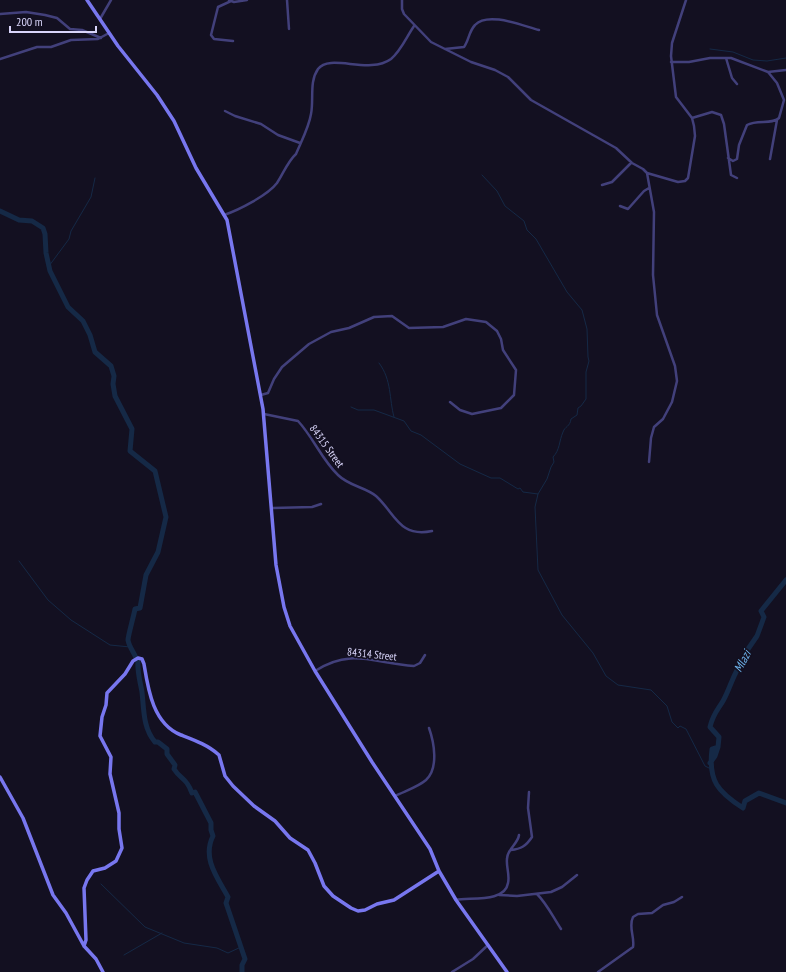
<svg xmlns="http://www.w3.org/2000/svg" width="786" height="972" font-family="'PT Sans Narrow',sans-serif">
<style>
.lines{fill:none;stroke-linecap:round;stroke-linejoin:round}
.stream{stroke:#152946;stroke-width:1}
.river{stroke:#152946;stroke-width:5}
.street{stroke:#42407b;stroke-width:2.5}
.secondary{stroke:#7877ef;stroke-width:3.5}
.labels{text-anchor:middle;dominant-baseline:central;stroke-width:3.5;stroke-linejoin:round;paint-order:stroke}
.street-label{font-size:11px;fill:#d9d5fa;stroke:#131021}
.water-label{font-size:12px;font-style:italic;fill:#6fb5ee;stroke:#131021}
</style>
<rect width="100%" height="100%" fill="#131021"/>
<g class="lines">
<path class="stream" d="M 710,49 L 733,52 L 753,60 L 767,61 L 786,58
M 482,175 L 497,191 L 505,206 L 524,221 L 527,230 L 536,239 L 567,292 L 582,310 L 587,329 L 588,357 L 589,361 L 586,372 L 586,399 L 581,406 L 578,408 L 577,415 L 571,419 C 570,427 565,426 563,432 C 559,441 560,450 553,457 L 554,462 L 551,467 L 547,479 L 538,494
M 49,266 L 69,239 L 71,231 L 91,197 L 95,178
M 379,363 C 392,380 389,399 394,417
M 351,407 L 358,410 L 374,410 L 404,421 L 411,431 L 421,435 L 460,464 L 491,478 L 500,478 L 518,489 L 520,488 L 523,492 L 538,494 L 535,507 L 538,570 L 562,615 L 593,653 L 606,676 L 618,685 L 651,690 L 667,706 L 672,722 L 678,728 L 680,726 L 686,729 L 705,766 L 711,769
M 19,561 L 48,600 L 71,620 L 110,645 L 130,647
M 101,884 L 145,927 L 184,943 L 217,948 L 228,953 L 241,947
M 124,955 L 162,933"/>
<path class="river" d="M 0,211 L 19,220 L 32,221 L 43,228 L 45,234 L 46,253 L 50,271 L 68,307 L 83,321 L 90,335 L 95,352 L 111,366 L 114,376 L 113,384 L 115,396 L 132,429 L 130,451 L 155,471 L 166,517 L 158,552 L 146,575 L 140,608 L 135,609 C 134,615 128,636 128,640 C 129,647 134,652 136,658
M 786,580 L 761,611 L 764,617 L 757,636 L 746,652 L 745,658 C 734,670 731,687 723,701 C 717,711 713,714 710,727 L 719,737 L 718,747 L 712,749 C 708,781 718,792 743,808 L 745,801 L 759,793 L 786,803
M 138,661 C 137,671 140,681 142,692 C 144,710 143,728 155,742 L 158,742 L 167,749 L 167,754 L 175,765 L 174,769 C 181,780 186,777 192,793 L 195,792 L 211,823 L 211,830 L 213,836 C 202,858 217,877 228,897 L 226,903 L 245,959 L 242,965 L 242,972
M 710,763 L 715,756 L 718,747"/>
<path class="street" d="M 229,0 L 234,2 L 247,0
M 287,0 L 289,29
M 402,0 L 402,9 L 404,14 L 431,42 L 471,62 L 495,70 L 508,77 L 531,100 L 616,148 L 632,163 L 643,169 L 647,173 L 654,212 L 653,275 L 657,315 L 675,366 L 677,381 L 672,402 L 663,419 L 654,427 L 651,438 L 649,462
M 231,1 L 218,7 L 211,35 L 214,39 L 233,41
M 0,14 L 26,12 L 45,15 L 57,18 L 70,29 L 82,30 L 101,38
M 100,19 L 111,0
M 445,49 L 464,47 C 469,40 469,31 475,25 C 488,11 523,26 539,30
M 726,58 L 732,78 L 737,84
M 0,59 L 37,47 L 51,47 L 71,40 L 98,39 L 109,33
M 671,62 L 689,62 L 710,58 L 731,58 L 768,72 L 786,70
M 225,111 L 235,116 L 261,124 L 278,135 L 300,143
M 692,118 L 712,112 L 721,115 L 724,124 L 731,175 L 737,178
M 728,158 L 733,161 L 737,159 L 739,145 L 747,125 C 757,119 772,125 779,118 L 784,100 L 777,83 L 768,72
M 770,159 L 777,120
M 647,173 L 678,182 L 685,181 L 688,178 L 695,136 L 694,126 L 692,118 L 676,97 L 671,56 L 672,43 L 686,0
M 602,185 L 612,182 L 631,163
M 620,206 L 628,209 L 644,191 L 649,188
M 224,215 C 239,210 268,195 277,183 C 283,174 288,161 296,154 C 301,142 309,127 311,114 C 314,99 309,82 318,69 C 330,53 369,75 391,59 C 401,51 407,36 414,26
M 261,395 L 268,393 L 274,379 L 282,367 L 309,344 L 331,332 L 349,328 L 374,317 L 392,316 L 409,328 L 443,327 L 466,319 L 486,322 L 497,331 L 501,339 L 503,350 L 516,370 L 514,395 L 501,408 L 472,414 L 460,410 L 450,402
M 264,414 L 298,421 C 313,437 322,460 338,475 C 349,486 365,487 376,496 C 395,513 399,538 432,531
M 273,508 L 312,507 L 321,504
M 315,671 C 352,647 375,664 414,666 L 420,663 L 425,655
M 395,796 C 405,791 418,787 426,780 C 439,768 434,742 429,728
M 511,850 C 521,849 526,846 532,837 L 528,808 L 529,792
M 537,894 C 547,904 553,917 561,929
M 499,895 L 517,896 L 551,892 L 562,887 L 577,875
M 456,900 C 469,897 505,903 508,883 C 510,875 506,867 507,859 C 507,849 518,844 519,835
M 452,972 L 473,959 L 488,945
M 598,972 L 633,947 C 635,937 628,927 633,917 L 638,914 L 652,913 L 663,905 L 674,902 L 682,897"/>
<path class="secondary" d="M 87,0 L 118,46 L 157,95 L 174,121 L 196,168 L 227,220 L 263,409 L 276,565 L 284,607 L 290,626 L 315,671 L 372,762 L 430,849 L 439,871 L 456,900 L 507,972
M 0,777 L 23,818 L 53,895 L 66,913 L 84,946 L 96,959 L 103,972
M 84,946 L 86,940 L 84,888 L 87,880 L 93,871 L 105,868 L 116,861 L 122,848 L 119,829 L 119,813 L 110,774 L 111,757 L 100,736 L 102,717 L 106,705 L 107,693 L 125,674 L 133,661 L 138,658 L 142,659 L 144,664 C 148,689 153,724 181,735 C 194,740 208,745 219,755 L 225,776 L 233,786 L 254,806 L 275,821 L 290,838 L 308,850 L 315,863 L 324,886 L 333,896 L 351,908 L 358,911 L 365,910 L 377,904 L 394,900 L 439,871"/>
</g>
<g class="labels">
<g class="street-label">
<text transform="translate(327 446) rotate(54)">84315 Street</text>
<text transform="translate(372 654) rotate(6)">84314 Street</text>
</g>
<g class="water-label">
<text transform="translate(742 661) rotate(-62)">Mlazi</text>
</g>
</g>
<path d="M10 26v6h86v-6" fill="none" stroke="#d9d5fa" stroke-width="2"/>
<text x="16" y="26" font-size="12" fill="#d9d5fa" stroke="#131021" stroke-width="3" paint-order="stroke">200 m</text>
</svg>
